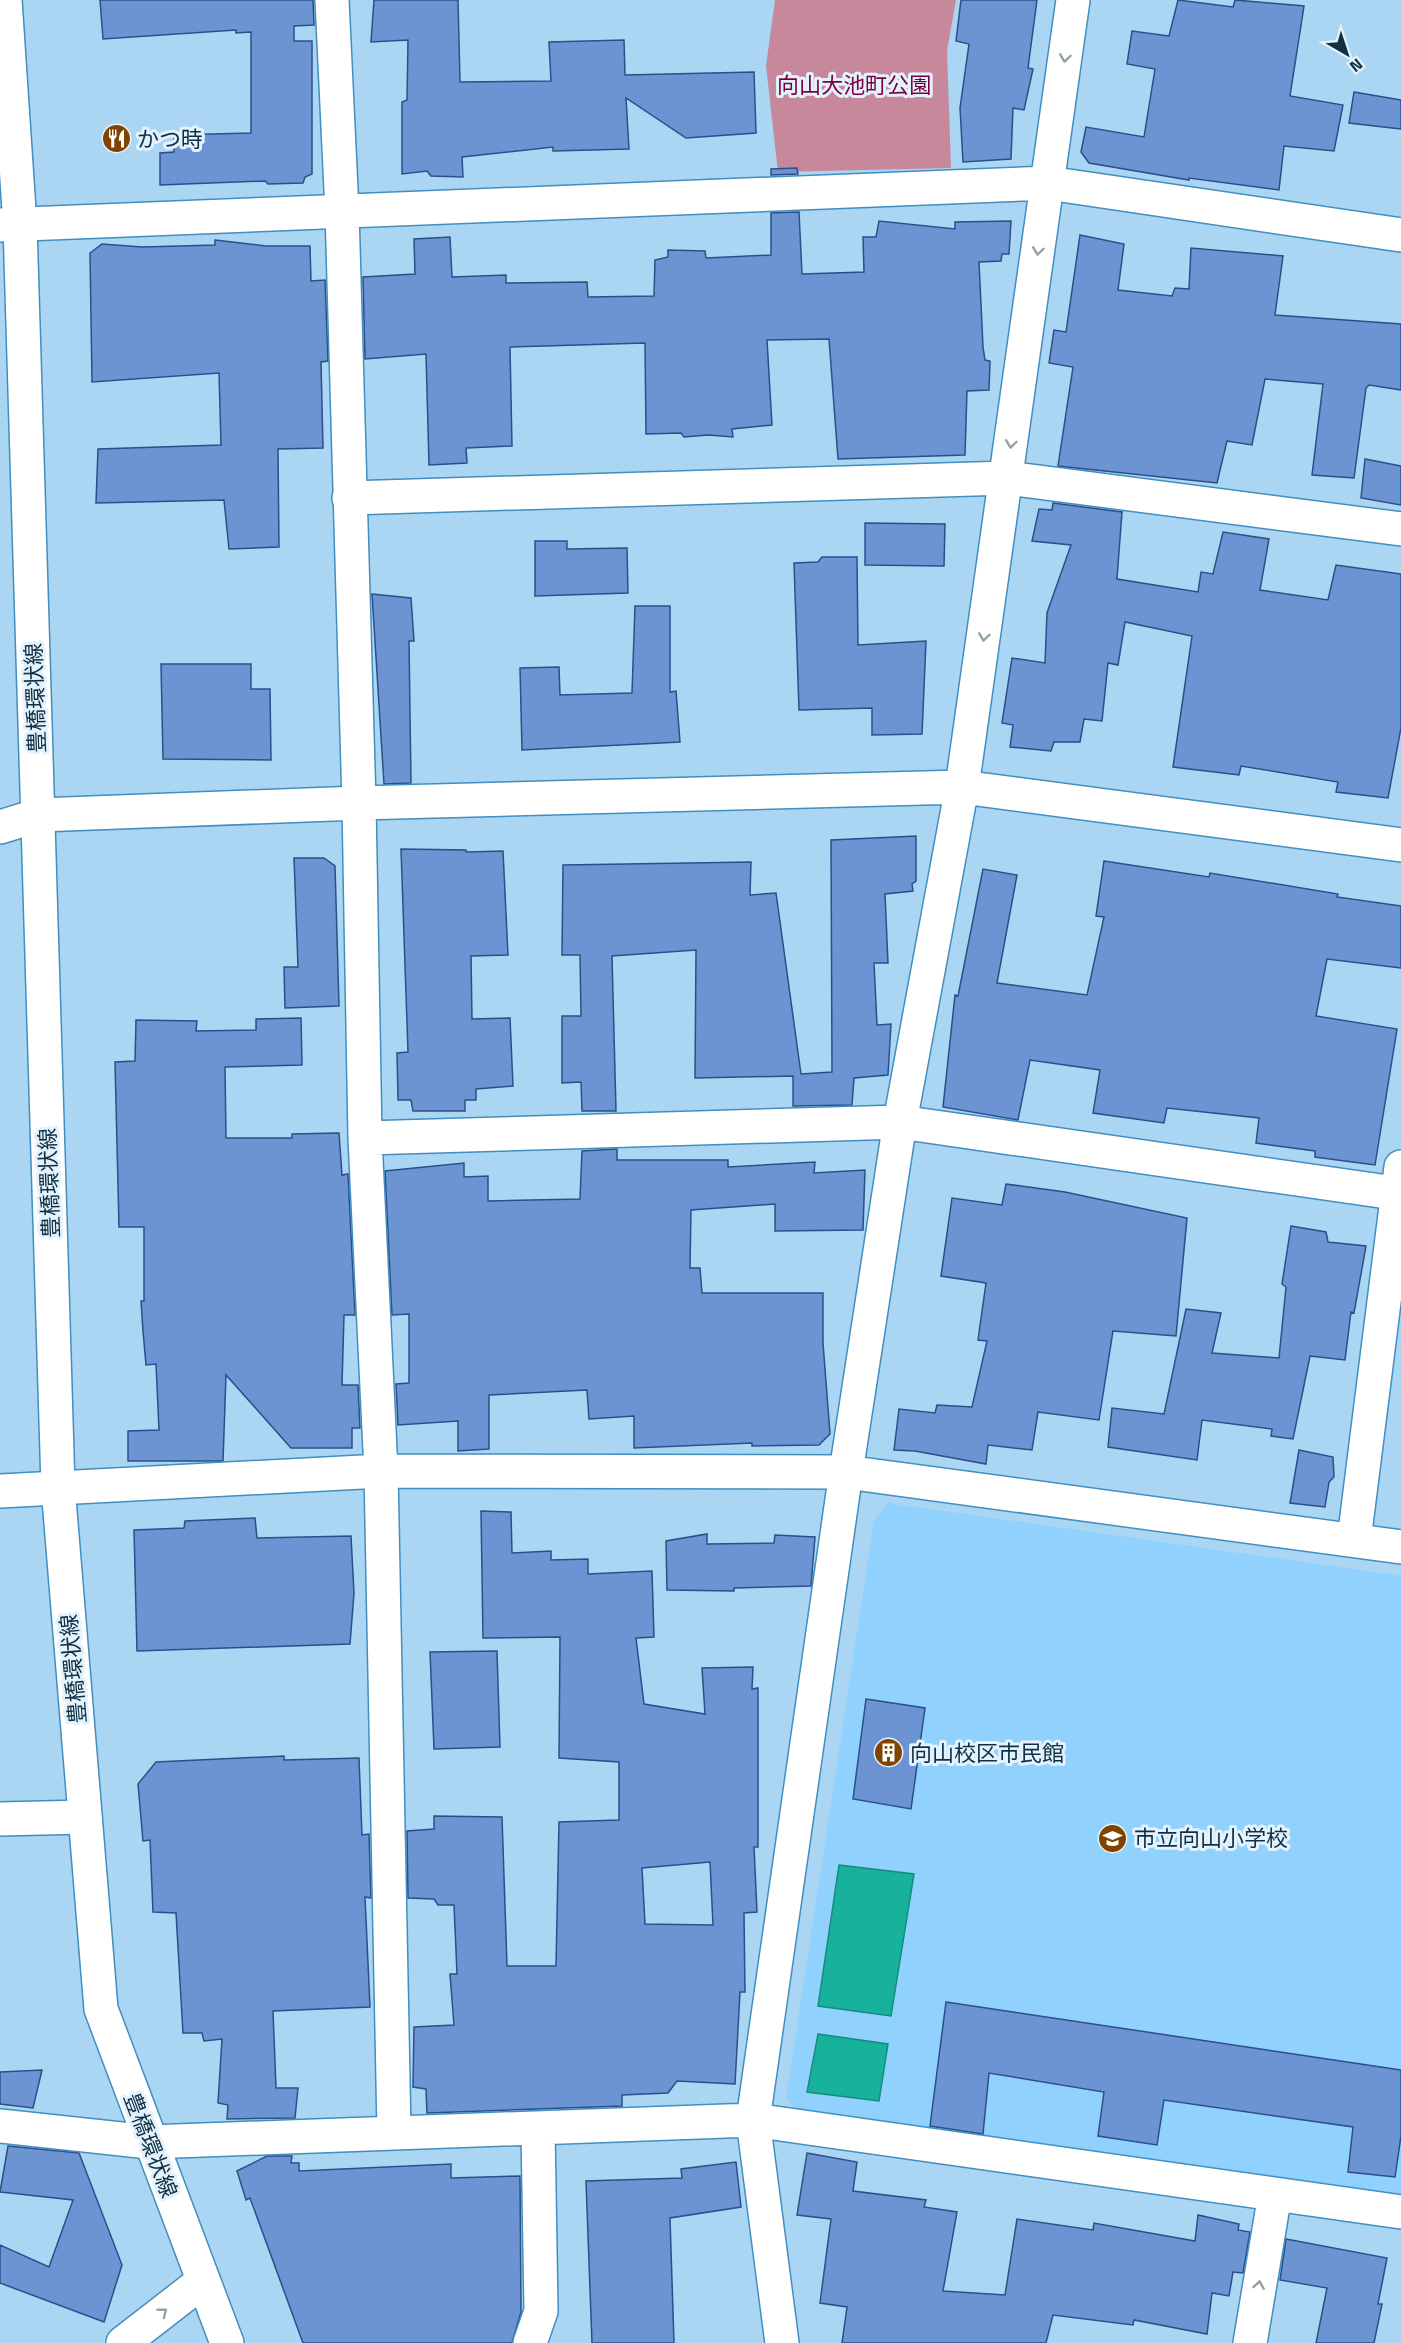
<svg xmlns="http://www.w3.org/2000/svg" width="1401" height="2343" font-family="'Titillium Web','Noto Sans JP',sans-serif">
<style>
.built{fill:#90d1fe}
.green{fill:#c7889c}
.water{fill:#18b29c;stroke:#158b81;stroke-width:1.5}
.building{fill:#6c94d3;stroke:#2b4f89;stroke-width:1.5;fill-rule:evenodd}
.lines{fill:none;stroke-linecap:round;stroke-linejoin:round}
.minor-casing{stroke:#428ebf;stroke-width:36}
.major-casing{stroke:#428ebf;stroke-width:36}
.minor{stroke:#fff;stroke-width:33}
.major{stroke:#fff;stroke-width:33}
.oneway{stroke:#93a1aa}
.labels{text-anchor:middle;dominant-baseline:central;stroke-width:6;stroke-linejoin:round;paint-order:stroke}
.park-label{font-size:22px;fill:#78003d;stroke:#e4f2fd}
.poi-label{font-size:22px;fill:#0f2f43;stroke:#e4f2fd;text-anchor:start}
.street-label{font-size:22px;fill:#0f2f43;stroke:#e4f2fd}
</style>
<rect width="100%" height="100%" fill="#aad6f4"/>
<path class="built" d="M 888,1503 L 1401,1576 L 1401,2204 L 801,2116 L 786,2099 L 874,1521 Z"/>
<path class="green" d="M 775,0 L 956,0 L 947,51 L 951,168 L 778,172 L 766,66 Z"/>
<path class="water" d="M 839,1865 L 914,1874 L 891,2016 L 818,2006 Z
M 818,2034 L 888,2044 L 879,2101 L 807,2092 Z"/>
<path class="building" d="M 100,0 L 313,0 L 314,25 L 294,26 L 294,41 L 312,41 L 312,174 L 305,177 L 303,183 L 268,184 L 265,181 L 160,185 L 160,153 L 174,152 L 174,135 L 251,133 L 251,32 L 236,33 L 236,30 L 103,39 Z
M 374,0 L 458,0 L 460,82 L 551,81 L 549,42 L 624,40 L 625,75 L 754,72 L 756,133 L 686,138 L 626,98 L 629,149 L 553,151 L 553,147 L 462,157 L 463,177 L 431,176 L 427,171 L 402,174 L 402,102 L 407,100 L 408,40 L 371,42 Z
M 961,0 L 1037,0 L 1028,68 L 1033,69 L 1024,110 L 1013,108 L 1011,159 L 963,162 L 960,108 L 969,44 L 956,41 Z
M 1178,0 L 1233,7 L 1235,0 L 1304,6 L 1290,96 L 1343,105 L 1334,151 L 1284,146 L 1279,190 L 1189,178 L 1189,180 L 1089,163 L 1081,152 L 1086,127 L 1144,137 L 1155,69 L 1127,64 L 1132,31 L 1169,36 Z
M 1354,92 L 1401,100 L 1401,129 L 1349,123 Z
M 797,168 L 798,174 L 771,175 L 771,169 Z
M 799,212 L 802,274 L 864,272 L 863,237 L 876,237 L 879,221 L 955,229 L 955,222 L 1011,221 L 1009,254 L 1002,254 L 1001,261 L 979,262 L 983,347 L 985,360 L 990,361 L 989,390 L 967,391 L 965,455 L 838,459 L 829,339 L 767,340 L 772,425 L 732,429 L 733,437 L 708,435 L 684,437 L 681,433 L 646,434 L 645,343 L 510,347 L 512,446 L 466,448 L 467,463 L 429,465 L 426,354 L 365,359 L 363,277 L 415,274 L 414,239 L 450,237 L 452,277 L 506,275 L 506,283 L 587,282 L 588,297 L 654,296 L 655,260 L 668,257 L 668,250 L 705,251 L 706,258 L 771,255 L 771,213 Z
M 1080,235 L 1124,244 L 1118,290 L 1172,296 L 1175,288 L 1189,289 L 1191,248 L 1283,256 L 1275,315 L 1401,324 L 1401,390 L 1369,385 L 1366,388 L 1354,478 L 1312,475 L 1323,384 L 1265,379 L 1252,445 L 1227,441 L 1217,483 L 1058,466 L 1073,367 L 1049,363 L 1054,330 L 1066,332 Z
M 215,240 L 266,246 L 310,246 L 311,281 L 325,280 L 328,361 L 321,362 L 323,448 L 278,449 L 279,547 L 229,549 L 224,500 L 96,503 L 98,449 L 221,445 L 219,373 L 92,382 L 90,253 L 102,244 L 142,247 L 215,245 Z
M 1365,459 L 1401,466 L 1401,505 L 1361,498 Z
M 1053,503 L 1122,512 L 1117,579 L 1198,592 L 1201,572 L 1213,574 L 1223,532 L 1269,539 L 1260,590 L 1328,600 L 1336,565 L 1401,574 L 1401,728 L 1388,798 L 1336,792 L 1338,782 L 1241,766 L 1239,775 L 1173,767 L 1192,636 L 1125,622 L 1118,665 L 1108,663 L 1102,721 L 1084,719 L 1080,742 L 1054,742 L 1051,751 L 1010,747 L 1013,725 L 1002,723 L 1012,658 L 1045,663 L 1047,613 L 1071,545 L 1032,541 L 1039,509 L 1052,510 Z
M 865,523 L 945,524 L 944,566 L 865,565 Z
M 535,541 L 567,541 L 567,549 L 627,548 L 628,593 L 535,596 Z
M 822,557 L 857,557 L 858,645 L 926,641 L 922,734 L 872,735 L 872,708 L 799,710 L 794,563 L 818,562 Z
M 372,594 L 411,598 L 414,641 L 409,641 L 411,783 L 384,784 Z
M 635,606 L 670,606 L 670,692 L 676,691 L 680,742 L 522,750 L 520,668 L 559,667 L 560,695 L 632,693 Z
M 161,664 L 251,664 L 251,689 L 270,689 L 271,760 L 163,759 Z
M 916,836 L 916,881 L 912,884 L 913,891 L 885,894 L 888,963 L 874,963 L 877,1025 L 891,1024 L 888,1075 L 854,1078 L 852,1105 L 793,1106 L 793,1076 L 695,1078 L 696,950 L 612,956 L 616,1111 L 582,1111 L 581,1082 L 562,1083 L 562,1016 L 581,1016 L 580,955 L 562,955 L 563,865 L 751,862 L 750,895 L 776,893 L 801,1074 L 832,1072 L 831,840 Z
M 401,849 L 466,850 L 466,852 L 503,851 L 508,955 L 471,956 L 472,1019 L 510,1018 L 513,1086 L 476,1089 L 476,1100 L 465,1100 L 465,1111 L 413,1111 L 411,1100 L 398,1100 L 397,1053 L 408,1052 Z
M 294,858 L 324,858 L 335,866 L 339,1006 L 285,1008 L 284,967 L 298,967 Z
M 1104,861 L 1209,877 L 1210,873 L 1338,894 L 1337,897 L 1401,906 L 1401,968 L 1327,959 L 1316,1016 L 1397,1029 L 1375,1165 L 1315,1157 L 1315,1151 L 1256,1143 L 1259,1118 L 1167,1108 L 1164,1123 L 1093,1113 L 1100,1070 L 1030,1060 L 1018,1120 L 943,1107 L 955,995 L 958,996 L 983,869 L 1017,875 L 997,983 L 1087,995 L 1104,917 L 1096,916 Z
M 301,1018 L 302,1065 L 225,1067 L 226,1138 L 292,1138 L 292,1134 L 339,1133 L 342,1175 L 348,1174 L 355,1315 L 344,1315 L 342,1385 L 358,1385 L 360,1428 L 352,1428 L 352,1448 L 291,1448 L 226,1375 L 223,1461 L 128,1461 L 128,1431 L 159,1430 L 156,1364 L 146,1365 L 143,1331 L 141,1301 L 144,1301 L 144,1227 L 119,1227 L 115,1062 L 135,1061 L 136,1020 L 197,1021 L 196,1031 L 256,1030 L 256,1019 Z
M 617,1149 L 617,1160 L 728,1160 L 728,1167 L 815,1162 L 814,1173 L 865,1170 L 863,1230 L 775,1231 L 775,1204 L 691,1210 L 690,1268 L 700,1268 L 702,1293 L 823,1293 L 823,1343 L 830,1434 L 819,1445 L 752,1446 L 752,1443 L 634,1448 L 634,1416 L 589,1419 L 587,1390 L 489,1395 L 489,1449 L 458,1451 L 458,1421 L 398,1425 L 396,1384 L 409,1383 L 409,1314 L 392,1315 L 385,1171 L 464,1163 L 464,1177 L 488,1176 L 488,1201 L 580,1199 L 582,1151 Z
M 1006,1184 L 1065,1192 L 1187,1218 L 1176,1336 L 1113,1331 L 1099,1420 L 1038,1412 L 1032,1450 L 988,1445 L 986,1464 L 915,1451 L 894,1450 L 899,1409 L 935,1413 L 937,1405 L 972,1407 L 987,1341 L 978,1340 L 986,1283 L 941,1276 L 952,1198 L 1002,1205 Z
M 1291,1226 L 1326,1232 L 1328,1242 L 1366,1246 L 1354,1313 L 1351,1312 L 1345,1360 L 1310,1356 L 1293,1439 L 1271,1436 L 1272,1429 L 1202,1420 L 1197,1460 L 1108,1447 L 1112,1408 L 1164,1414 L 1186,1309 L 1221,1313 L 1212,1353 L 1279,1358 L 1286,1287 L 1282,1284 Z
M 1299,1450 L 1333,1457 L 1334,1477 L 1329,1482 L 1325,1507 L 1290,1503 Z
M 481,1511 L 511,1512 L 512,1553 L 551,1551 L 551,1560 L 588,1559 L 588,1574 L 652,1571 L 654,1637 L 636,1638 L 644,1704 L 705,1714 L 702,1668 L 753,1667 L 752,1689 L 758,1688 L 758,1847 L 754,1847 L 757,1912 L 744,1913 L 745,1992 L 740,1992 L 735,2084 L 677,2081 L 668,2093 L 622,2095 L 622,2106 L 427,2113 L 426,2089 L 413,2087 L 414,2027 L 454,2025 L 450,1974 L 457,1974 L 454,1905 L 438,1905 L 434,1899 L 408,1898 L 407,1831 L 434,1829 L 434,1816 L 502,1817 L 507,1966 L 556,1966 L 559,1822 L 619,1820 L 619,1762 L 559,1758 L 560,1637 L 483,1638 ZM 710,1862 L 713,1925 L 645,1924 L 642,1868 Z
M 255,1518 L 257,1538 L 351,1536 L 354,1593 L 350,1644 L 137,1651 L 134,1530 L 184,1528 L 185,1521 Z
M 707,1534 L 707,1544 L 774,1543 L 775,1535 L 815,1537 L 811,1586 L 734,1588 L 734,1591 L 667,1590 L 666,1541 Z
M 497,1651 L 500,1747 L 434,1749 L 430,1652 Z
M 866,1699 L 925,1708 L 911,1809 L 853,1799 Z
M 284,1756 L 284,1760 L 359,1758 L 362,1835 L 369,1834 L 371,1898 L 365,1897 L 370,2007 L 273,2011 L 276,2088 L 298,2088 L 295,2118 L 227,2119 L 228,2105 L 218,2103 L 222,2039 L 204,2041 L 202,2033 L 183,2033 L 176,1913 L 153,1912 L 150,1840 L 143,1841 L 138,1784 L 156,1762 Z
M 946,2002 L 1401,2070 L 1401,2136 L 1395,2177 L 1348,2172 L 1353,2127 L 1164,2100 L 1157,2145 L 1098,2136 L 1104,2092 L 989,2073 L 983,2134 L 930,2126 Z
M 42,2070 L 33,2108 L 0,2104 L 0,2072 Z
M 8,2146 L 79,2153 L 122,2265 L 104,2322 L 0,2283 L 0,2245 L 49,2267 L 73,2200 L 0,2192 Z
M 807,2153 L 857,2162 L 853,2191 L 926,2200 L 924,2207 L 957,2212 L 943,2291 L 1005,2295 L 1017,2219 L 1093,2230 L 1094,2223 L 1195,2241 L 1198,2215 L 1239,2224 L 1238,2230 L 1250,2232 L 1243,2273 L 1233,2272 L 1229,2296 L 1212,2293 L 1207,2334 L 1134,2320 L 1133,2325 L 1053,2315 L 1046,2343 L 842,2343 L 847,2307 L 820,2303 L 831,2219 L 797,2215 Z
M 267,2156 L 292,2156 L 291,2163 L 299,2163 L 299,2171 L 451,2164 L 451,2178 L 520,2176 L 521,2312 L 512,2343 L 303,2343 L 250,2198 L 246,2200 L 237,2171 Z
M 736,2162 L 741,2207 L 670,2218 L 674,2343 L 592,2343 L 586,2181 L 682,2178 L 681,2169 Z
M 1286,2239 L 1387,2258 L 1378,2304 L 1382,2304 L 1374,2343 L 1316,2343 L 1327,2288 L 1280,2280 Z"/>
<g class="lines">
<defs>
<path id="minor" d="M 332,0 L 342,211 L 359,803 L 962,787 L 1401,845
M 0,225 L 1048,183 L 1401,235
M 349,498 L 1007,478 L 1401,529
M 0,827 L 39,815 L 359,803 L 365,1138 L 381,1471 L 0,1491
M 365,1138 L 900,1122 L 1401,1194
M 1354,1540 L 1401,1167
M 0,1819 L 85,1817
M 0,2126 L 149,2142 L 753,2120 L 1401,2212
M 394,2132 L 381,1471 L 846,1472 L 1401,1547
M 123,2343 L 203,2281
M 530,2343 L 541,2311 L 538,2128
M 782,2343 L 753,2120 L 846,1472 L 900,1122 L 962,787 L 1073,0
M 1250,2343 L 1275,2194"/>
<path id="major" d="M 5,0 L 20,225 L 58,1487 L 101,2009 L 227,2343"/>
</defs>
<use href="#minor" class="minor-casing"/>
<use href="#major" class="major-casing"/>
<use href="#minor" class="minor"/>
<use href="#major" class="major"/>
</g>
<defs><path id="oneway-chevron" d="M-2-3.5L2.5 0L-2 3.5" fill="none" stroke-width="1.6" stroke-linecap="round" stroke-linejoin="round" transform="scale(1.5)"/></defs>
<g class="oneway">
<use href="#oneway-chevron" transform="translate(1065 58) rotate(98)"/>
<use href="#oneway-chevron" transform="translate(1038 251) rotate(98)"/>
<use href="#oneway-chevron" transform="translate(1011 444) rotate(98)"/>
<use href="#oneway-chevron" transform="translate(984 637) rotate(98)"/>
<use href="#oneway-chevron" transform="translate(1259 2285) rotate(-81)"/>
<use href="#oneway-chevron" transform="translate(163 2312) rotate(-38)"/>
</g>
<defs>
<symbol id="restaurant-disc" viewBox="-11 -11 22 22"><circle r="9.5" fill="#814400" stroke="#e4f2fd"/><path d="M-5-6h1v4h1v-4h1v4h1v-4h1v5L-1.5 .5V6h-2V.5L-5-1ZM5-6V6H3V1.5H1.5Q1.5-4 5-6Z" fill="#fff"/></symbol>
<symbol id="building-disc" viewBox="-11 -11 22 22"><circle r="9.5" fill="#814400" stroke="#e4f2fd"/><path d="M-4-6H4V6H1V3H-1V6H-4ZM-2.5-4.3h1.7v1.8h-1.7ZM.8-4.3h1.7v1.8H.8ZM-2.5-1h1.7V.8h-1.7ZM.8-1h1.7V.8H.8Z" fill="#fff"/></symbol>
<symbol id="school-disc" viewBox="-11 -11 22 22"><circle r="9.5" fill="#814400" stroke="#e4f2fd"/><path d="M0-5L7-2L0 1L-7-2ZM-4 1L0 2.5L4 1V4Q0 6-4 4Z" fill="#fff"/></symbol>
</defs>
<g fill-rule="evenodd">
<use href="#restaurant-disc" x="100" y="122" width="33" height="33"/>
<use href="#building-disc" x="872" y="1736" width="33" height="33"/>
<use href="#school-disc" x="1096" y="1822" width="33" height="33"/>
</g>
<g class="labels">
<g class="park-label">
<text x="854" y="85">向山大池町公園</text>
</g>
<g class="poi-label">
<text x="137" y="139">かつ時</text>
<text x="910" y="1753">向山校区市民館</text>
<text x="1134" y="1838">市立向山小学校</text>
</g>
<g class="street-label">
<text transform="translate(35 698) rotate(-92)">豊橋環状線</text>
<text transform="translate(49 1183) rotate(-92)">豊橋環状線</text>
<text transform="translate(73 1669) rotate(-95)">豊橋環状線</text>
<text transform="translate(151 2145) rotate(69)">豊橋環状線</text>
</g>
</g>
<g transform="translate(1347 54) rotate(141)" stroke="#e4f2fd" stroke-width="4.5" paint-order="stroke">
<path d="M0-4.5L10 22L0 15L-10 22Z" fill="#0f2f43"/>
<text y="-9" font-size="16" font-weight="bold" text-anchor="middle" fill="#0f2f43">N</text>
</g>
</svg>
